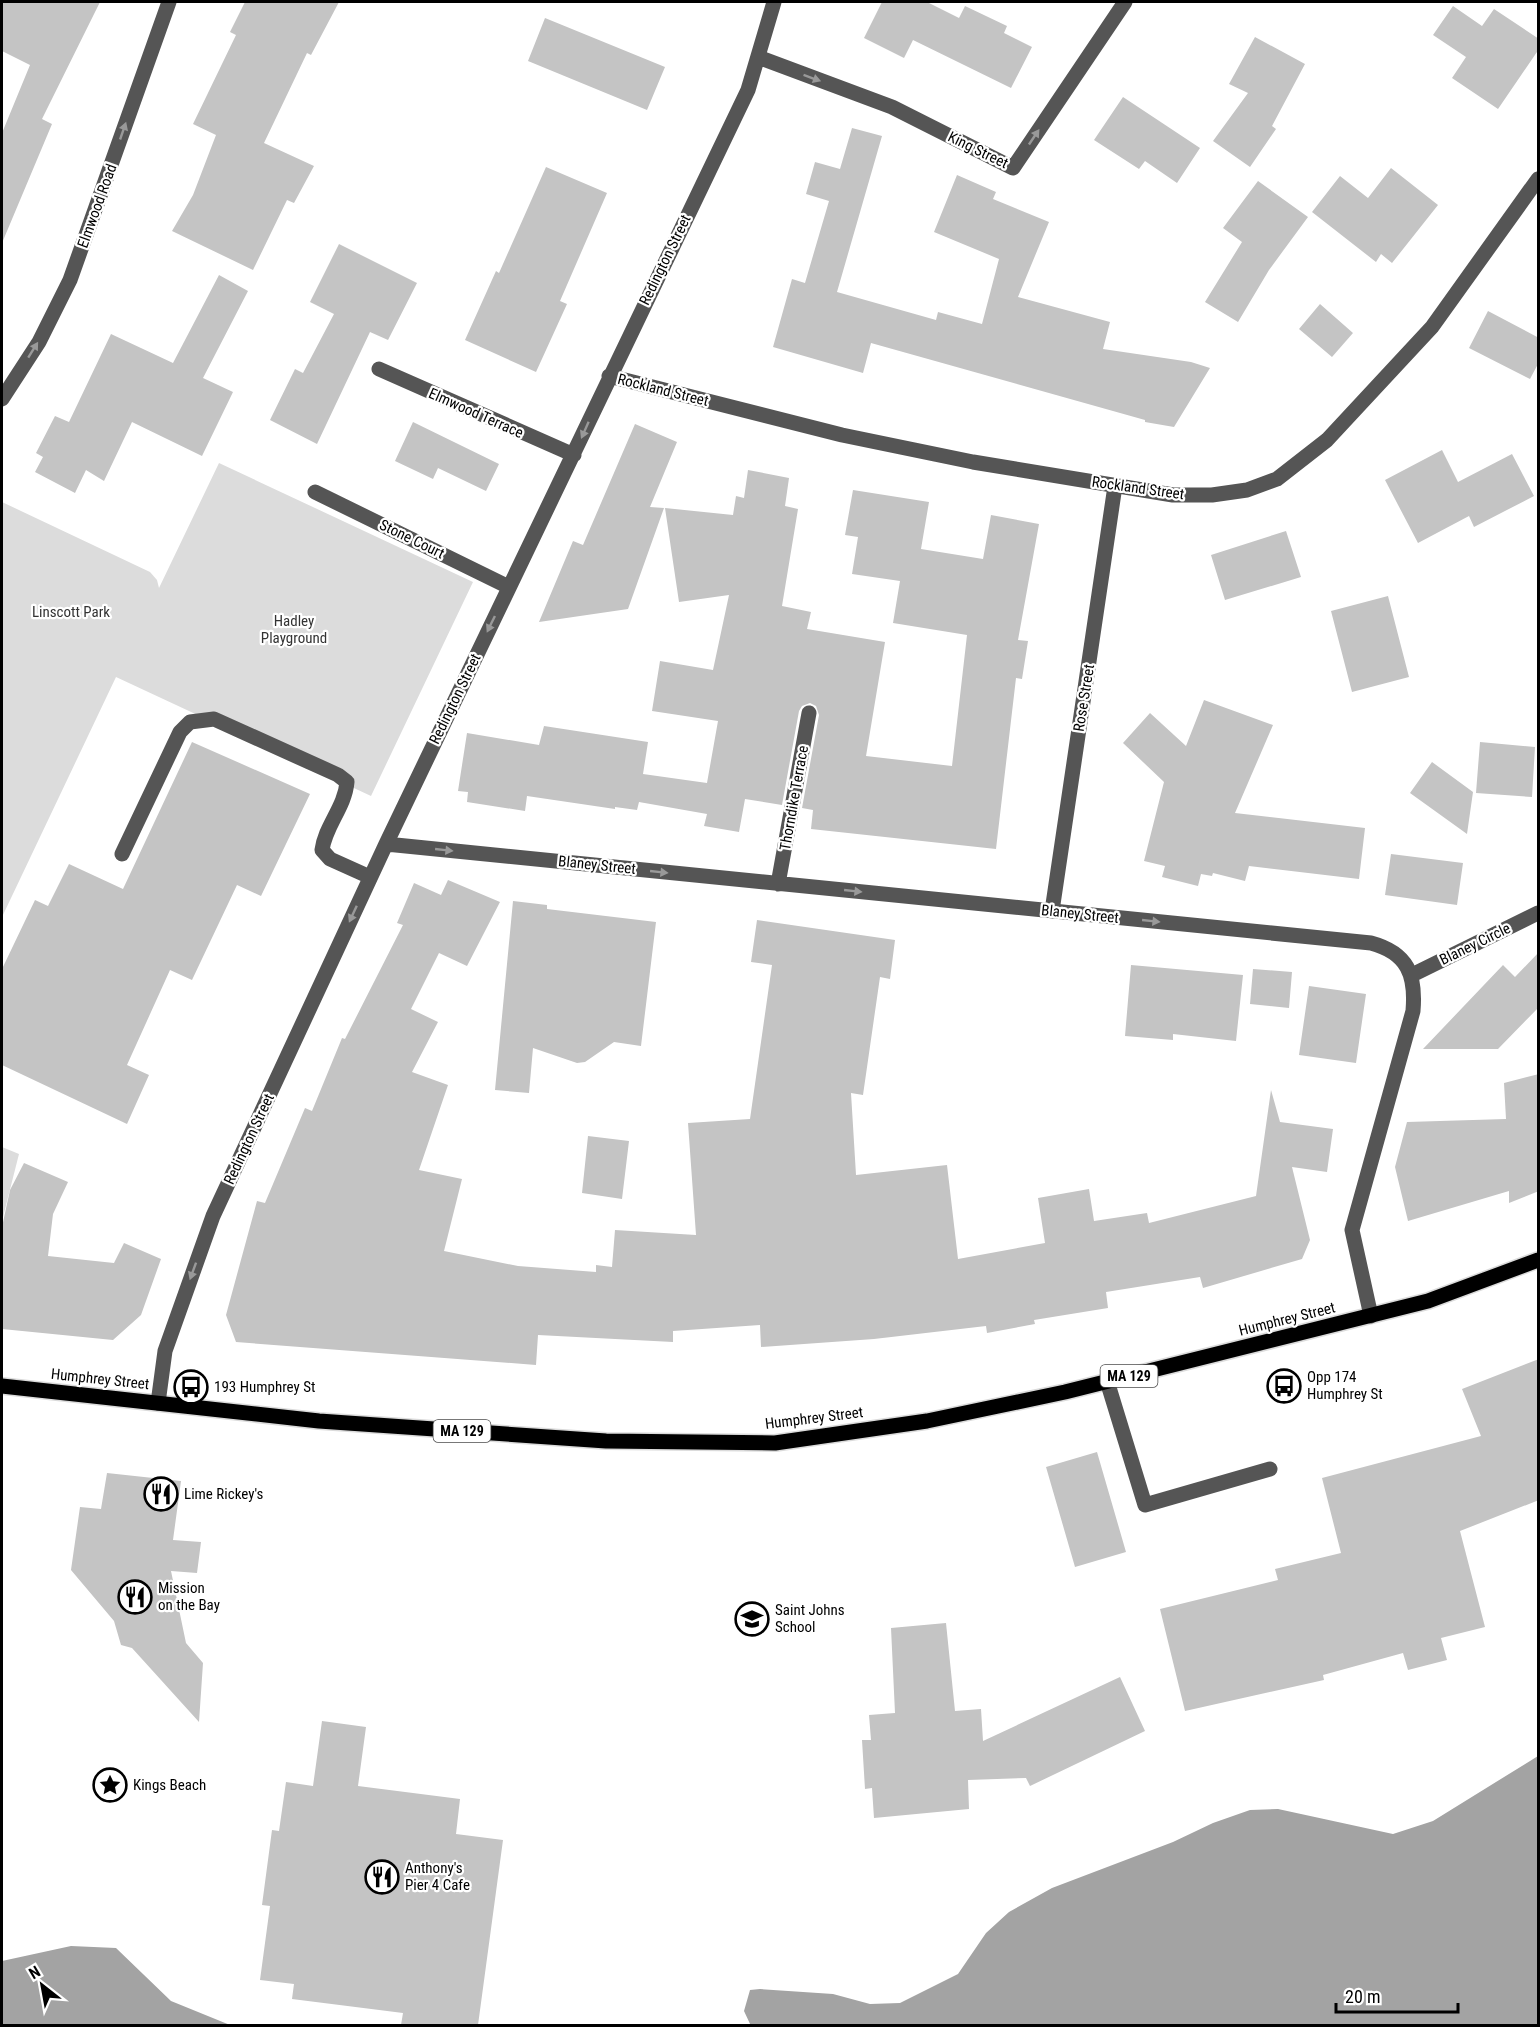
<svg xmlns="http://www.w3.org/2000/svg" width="1540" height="2027" font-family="'Roboto Condensed',sans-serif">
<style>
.green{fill:#dcdcdc}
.water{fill:#a3a3a3}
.building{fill:#c4c4c4}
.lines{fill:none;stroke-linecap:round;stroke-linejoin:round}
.major-casing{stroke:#dbdbdb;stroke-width:18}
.minor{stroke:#555;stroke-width:15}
.major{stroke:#000;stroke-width:15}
.oneway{fill:#999}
.labels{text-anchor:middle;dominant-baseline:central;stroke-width:4.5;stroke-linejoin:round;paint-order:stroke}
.shield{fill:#fff;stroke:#4c4c4c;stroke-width:1.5}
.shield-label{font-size:14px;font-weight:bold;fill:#000}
.street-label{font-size:15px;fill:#000;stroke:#fff}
.park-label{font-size:15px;fill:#333;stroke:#fff}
.poi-label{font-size:15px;fill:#000;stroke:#fff;text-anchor:start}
</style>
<rect width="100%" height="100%" fill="#fff"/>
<path class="green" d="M 219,463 L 473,582 L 371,796 L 116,677 L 2,917 L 2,502 L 150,572 L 157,580 L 159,588 Z
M 2,1147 L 19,1154 L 2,1221 Z"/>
<path class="water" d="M 1538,1756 L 1538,2025 L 751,2026 L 744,2011 L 750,1990 L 760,1989 L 833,1994 L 870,2004 L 900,2003 L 958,1974 L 986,1933 L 1009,1912 L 1052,1888 L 1173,1842 L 1213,1823 L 1250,1810 L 1278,1809 L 1393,1834 L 1433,1821 Z
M 71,1946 L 116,1948 L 171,2001 L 230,2025 L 2,2025 L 2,1961 Z"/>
<path class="building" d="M 2,2 L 100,2 L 42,119 L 52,124 L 2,243 L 2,133 L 30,65 L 2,51 Z
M 245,2 L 339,2 L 311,55 L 307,53 L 264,143 L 314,166 L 294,203 L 287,200 L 253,270 L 172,231 L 193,195 L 216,135 L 193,124 L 236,35 L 230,32 Z
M 882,2 L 927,2 L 959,18 L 965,6 L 1007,26 L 1004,33 L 1032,47 L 1011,88 L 913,40 L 904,58 L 864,38 Z
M 1453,6 L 1482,26 L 1494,9 L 1539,39 L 1539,49 L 1498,109 L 1452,78 L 1466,57 L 1433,35 Z
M 545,18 L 665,67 L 647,110 L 528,61 Z
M 1255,37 L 1305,64 L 1272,126 L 1276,129 L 1250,167 L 1213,141 L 1248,93 L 1229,84 Z
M 1123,97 L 1200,148 L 1177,183 L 1145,161 L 1139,169 L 1094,140 Z
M 852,128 L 882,136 L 837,292 L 936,320 L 938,312 L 982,324 L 999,259 L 934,232 L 957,175 L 996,192 L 993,199 L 1049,222 L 1018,297 L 1110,322 L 1103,349 L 1191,362 L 1210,368 L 1174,427 L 1145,422 L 1145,420 L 871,343 L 863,373 L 773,347 L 792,279 L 805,283 L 829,201 L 806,194 L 815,162 L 840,169 Z
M 546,167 L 607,193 L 560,301 L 567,304 L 536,372 L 465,340 L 496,271 L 499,273 Z
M 1391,168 L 1438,205 L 1392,263 L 1381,254 L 1376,262 L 1312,212 L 1340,176 L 1368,198 Z
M 1258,181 L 1308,217 L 1269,270 L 1238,322 L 1205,302 L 1242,242 L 1223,228 Z
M 339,244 L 417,283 L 388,340 L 370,332 L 317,444 L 270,420 L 295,369 L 303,373 L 334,314 L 310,302 Z
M 219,275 L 248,291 L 203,378 L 233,392 L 202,456 L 132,422 L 104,481 L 86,470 L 75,493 L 35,472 L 43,457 L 36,453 L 55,416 L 69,422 L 111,334 L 173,363 Z
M 1320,304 L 1353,333 L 1332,357 L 1299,329 Z
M 1488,311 L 1539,338 L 1539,362 L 1530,379 L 1469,348 Z
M 413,422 L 499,464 L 486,491 L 438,468 L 433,479 L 395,461 Z
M 635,424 L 677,442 L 650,507 L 664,508 L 628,609 L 539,622 L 573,541 L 583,545 Z
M 1442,450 L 1458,482 L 1512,454 L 1534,496 L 1474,527 L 1469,516 L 1418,543 L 1385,480 Z
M 748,470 L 789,478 L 785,506 L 798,509 L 782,606 L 811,612 L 807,629 L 885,642 L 866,756 L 952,766 L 967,635 L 893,623 L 900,581 L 852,574 L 858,537 L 845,535 L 853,490 L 929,502 L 921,549 L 983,559 L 991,515 L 1039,524 L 1018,640 L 1028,641 L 1022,679 L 1016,678 L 996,849 L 811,829 L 813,810 L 802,808 L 819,715 L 816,706 L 810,703 L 802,706 L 799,711 L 782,805 L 745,799 L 739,832 L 704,826 L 707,814 L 639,802 L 637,810 L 615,807 L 615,809 L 527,796 L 525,811 L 467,802 L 468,792 L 458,791 L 467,733 L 539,745 L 544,726 L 648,742 L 643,774 L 707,783 L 718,721 L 652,711 L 660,661 L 713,670 L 729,595 L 679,602 L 665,508 L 733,515 L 736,496 L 744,498 Z
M 1286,531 L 1301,577 L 1225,600 L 1211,555 Z
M 1388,596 L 1409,677 L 1352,692 L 1331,611 Z
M 1204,700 L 1273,725 L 1235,813 L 1365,828 L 1359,879 L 1249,866 L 1245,881 L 1213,873 L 1212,876 L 1201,874 L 1198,886 L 1162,877 L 1165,866 L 1144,861 L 1164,782 L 1123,743 L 1150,713 L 1186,746 Z
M 192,742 L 310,794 L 261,896 L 237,885 L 192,980 L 170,970 L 127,1065 L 149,1075 L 127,1124 L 2,1065 L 2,969 L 35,900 L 48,906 L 69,864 L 123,889 Z
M 1480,742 L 1535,747 L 1532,797 L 1476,793 Z
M 1432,762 L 1473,792 L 1467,834 L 1410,793 Z
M 1391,854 L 1463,863 L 1457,905 L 1385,895 Z
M 448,880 L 500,902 L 467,966 L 439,953 L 411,1009 L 438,1022 L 412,1072 L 448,1085 L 419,1170 L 462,1179 L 444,1251 L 518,1266 L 596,1272 L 596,1265 L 612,1267 L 615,1230 L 696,1235 L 688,1123 L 750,1119 L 772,965 L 751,962 L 757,920 L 895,940 L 890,979 L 880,977 L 863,1095 L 851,1093 L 856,1175 L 947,1165 L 958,1259 L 1045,1243 L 1038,1198 L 1089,1189 L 1094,1221 L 1147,1213 L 1149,1223 L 1256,1196 L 1271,1090 L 1280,1122 L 1333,1129 L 1327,1172 L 1292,1167 L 1310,1240 L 1302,1259 L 1203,1288 L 1200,1277 L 1106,1292 L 1108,1308 L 1034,1320 L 1035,1324 L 987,1333 L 986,1326 L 874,1339 L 761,1347 L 760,1325 L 673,1331 L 673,1342 L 538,1335 L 536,1365 L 236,1342 L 226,1315 L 257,1201 L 265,1203 L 305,1108 L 312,1111 L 342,1038 L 345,1039 L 403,925 L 397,923 L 414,883 L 441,895 Z
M 513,901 L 547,905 L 547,909 L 656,922 L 641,1046 L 614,1042 L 585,1062 L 577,1063 L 533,1048 L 529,1093 L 495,1090 Z
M 1539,952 L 1539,1007 L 1498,1049 L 1423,1049 L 1503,965 L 1515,977 Z
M 1131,965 L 1243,975 L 1236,1041 L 1173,1034 L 1173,1040 L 1125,1036 Z
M 1253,969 L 1292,972 L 1289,1008 L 1250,1004 Z
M 1309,986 L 1366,994 L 1356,1063 L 1299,1055 Z
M 1539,1074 L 1539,1191 L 1509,1203 L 1509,1191 L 1408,1221 L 1395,1167 L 1407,1122 L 1506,1119 L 1504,1083 Z
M 588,1136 L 629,1141 L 622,1199 L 582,1193 Z
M 24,1163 L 68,1182 L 53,1214 L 48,1256 L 114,1263 L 124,1243 L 161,1259 L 141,1315 L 113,1340 L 2,1329 L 2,1227 L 10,1190 Z
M 1539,1359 L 1539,1500 L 1460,1531 L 1485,1627 L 1441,1638 L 1447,1660 L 1408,1670 L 1403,1653 L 1323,1675 L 1324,1680 L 1185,1711 L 1160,1609 L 1278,1580 L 1275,1569 L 1341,1553 L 1322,1478 L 1481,1436 L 1462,1389 Z
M 1097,1452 L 1126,1552 L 1075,1567 L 1046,1467 Z
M 107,1473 L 181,1481 L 173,1540 L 201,1542 L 197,1573 L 171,1571 L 186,1643 L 203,1663 L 199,1722 L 132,1648 L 121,1645 L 114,1621 L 71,1570 L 80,1507 L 101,1509 Z
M 946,1623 L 955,1711 L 981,1709 L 983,1741 L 1120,1677 L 1145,1731 L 1030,1786 L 1026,1778 L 968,1780 L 969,1809 L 874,1818 L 872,1788 L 865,1789 L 862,1740 L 871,1740 L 869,1715 L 895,1713 L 891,1628 Z
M 322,1721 L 366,1727 L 358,1786 L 460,1799 L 456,1834 L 503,1840 L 478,2025 L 401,2025 L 403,2013 L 292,1999 L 294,1984 L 260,1980 L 270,1906 L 262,1905 L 272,1830 L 279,1831 L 286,1782 L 313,1786 Z"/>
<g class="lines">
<defs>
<path id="major" d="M 2,1386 L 319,1421 L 606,1441 L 775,1443 L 927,1421 L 1065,1392 L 1428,1301 L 1538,1260"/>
</defs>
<use href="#major" class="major-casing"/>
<path class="minor" d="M 758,57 L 892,107 L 1013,168 L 1125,2
M 379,369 L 574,455
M 609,376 L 842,435 L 973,462 L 1173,495 L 1212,495 L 1247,490 L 1277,479 L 1327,440 L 1432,327 L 1538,179
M 2,399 L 39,342 L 70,280 L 169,2
M 315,492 L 509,587
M 386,844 L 1371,943 C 1408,953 1416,975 1413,1011 L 1352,1230 L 1371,1316
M 122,854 L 180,732 L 190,722 L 214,719 L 338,775 L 347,782 C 345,807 325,826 322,850 L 330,859 L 370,877
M 778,884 L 809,713
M 1052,911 L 1115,486
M 1412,975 L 1538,913
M 1107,1381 L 1145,1505 L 1270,1469
M 158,1403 L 165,1351 L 213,1216 L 386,844 L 748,90 L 774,2"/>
<use href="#major" class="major"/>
</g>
<defs><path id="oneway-solid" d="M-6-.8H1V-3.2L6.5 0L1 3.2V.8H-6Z" transform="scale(1.5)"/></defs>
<g class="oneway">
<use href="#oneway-solid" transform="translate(812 78) rotate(20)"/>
<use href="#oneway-solid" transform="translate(123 131) rotate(-71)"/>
<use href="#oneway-solid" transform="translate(1034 137) rotate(-56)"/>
<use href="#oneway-solid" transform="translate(33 350) rotate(-58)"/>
<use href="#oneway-solid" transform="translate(585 430) rotate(114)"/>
<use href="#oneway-solid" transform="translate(491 624) rotate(116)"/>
<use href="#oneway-solid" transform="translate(444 850) rotate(6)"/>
<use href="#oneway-solid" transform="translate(659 872) rotate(6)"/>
<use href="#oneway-solid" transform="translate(853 891) rotate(6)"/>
<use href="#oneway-solid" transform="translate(353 914) rotate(115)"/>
<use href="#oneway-solid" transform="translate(1151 921) rotate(6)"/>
<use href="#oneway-solid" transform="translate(193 1271) rotate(110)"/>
</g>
<defs>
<symbol id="bus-ring" viewBox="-11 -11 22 22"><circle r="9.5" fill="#fff" stroke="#000" stroke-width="1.5"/><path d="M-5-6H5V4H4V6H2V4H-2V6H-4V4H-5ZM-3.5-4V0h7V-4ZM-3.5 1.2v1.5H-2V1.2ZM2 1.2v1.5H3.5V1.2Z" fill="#000"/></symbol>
<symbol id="restaurant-ring" viewBox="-11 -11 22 22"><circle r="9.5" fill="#fff" stroke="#000" stroke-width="1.5"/><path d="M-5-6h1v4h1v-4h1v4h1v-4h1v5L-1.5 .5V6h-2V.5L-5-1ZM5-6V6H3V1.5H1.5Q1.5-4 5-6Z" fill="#000"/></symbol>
<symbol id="school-ring" viewBox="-11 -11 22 22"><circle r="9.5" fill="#fff" stroke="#000" stroke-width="1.5"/><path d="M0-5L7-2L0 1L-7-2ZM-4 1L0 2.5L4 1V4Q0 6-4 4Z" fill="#000"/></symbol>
<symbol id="sight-ring" viewBox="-11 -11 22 22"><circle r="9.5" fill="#fff" stroke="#000" stroke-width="1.5"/><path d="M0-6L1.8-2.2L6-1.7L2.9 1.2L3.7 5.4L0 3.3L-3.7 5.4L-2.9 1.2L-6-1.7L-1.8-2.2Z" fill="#000"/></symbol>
</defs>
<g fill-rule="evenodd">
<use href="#bus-ring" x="1265" y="1367" width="38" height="38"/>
<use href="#bus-ring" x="172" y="1368" width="38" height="38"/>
<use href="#restaurant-ring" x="142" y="1475" width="38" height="38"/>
<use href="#restaurant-ring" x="116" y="1578" width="38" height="38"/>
<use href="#school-ring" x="733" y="1600" width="38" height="38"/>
<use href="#sight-ring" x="91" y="1766" width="38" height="38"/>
<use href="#restaurant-ring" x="363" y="1858" width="38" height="38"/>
</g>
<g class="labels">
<g class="shield">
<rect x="1100.5" y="1365" width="57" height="22" rx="4.5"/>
<rect x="433.5" y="1420" width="57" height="22" rx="4.5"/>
</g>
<g class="shield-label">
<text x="1129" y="1376">MA 129</text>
<text x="462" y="1431">MA 129</text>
</g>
<g class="street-label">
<text transform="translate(978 150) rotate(26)">King Street</text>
<text transform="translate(97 206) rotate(-70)">Elmwood Road</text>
<text transform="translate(665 260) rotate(-64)">Redington Street</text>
<text transform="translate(663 390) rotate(14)">Rockland Street</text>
<text transform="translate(476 413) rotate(24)">Elmwood Terrace</text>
<text transform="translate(1138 488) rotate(8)">Rockland Street</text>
<text transform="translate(412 539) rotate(26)">Stone Court</text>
<text transform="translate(1084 698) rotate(-81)">Rose Street</text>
<text transform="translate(455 699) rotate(-64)">Redington Street</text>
<text transform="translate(794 798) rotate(-80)">Thorndike Terrace</text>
<text transform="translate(597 865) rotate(6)">Blaney Street</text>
<text transform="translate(1080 914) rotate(6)">Blaney Street</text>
<text transform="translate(1475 944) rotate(-26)">Blaney Circle</text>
<text transform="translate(249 1139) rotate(-65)">Redington Street</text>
<text transform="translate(1287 1319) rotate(-14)">Humphrey Street</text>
<text transform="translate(100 1379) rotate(6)">Humphrey Street</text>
<text transform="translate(814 1418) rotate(-7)">Humphrey Street</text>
</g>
<g class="park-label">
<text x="71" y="612">Linscott Park</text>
<text x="294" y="621">Hadley<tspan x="294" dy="17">Playground</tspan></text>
</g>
<g class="poi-label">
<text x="1307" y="1377">Opp 174<tspan x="1307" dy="17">Humphrey St</tspan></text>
<text x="214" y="1387">193 Humphrey St</text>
<text x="184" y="1494">Lime Rickey's</text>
<text x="158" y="1588">Mission<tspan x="158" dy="17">on the Bay</tspan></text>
<text x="775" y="1610">Saint Johns<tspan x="775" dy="17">School</tspan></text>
<text x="133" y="1785">Kings Beach</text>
<text x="405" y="1868">Anthony's<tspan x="405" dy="17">Pier 4 Cafe</tspan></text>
</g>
</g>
<rect width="1540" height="2027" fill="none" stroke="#000000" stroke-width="6"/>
<g transform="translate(42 1985) rotate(329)" stroke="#ffffff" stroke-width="4.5" paint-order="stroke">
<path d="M0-4.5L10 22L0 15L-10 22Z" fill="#000000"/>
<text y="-9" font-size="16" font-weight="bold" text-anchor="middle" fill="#000000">N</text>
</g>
<path d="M1336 2003v9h122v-9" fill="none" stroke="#000000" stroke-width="3"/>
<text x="1345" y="2003" font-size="18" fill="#000000" stroke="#ffffff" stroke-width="4.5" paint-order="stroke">20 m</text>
</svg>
